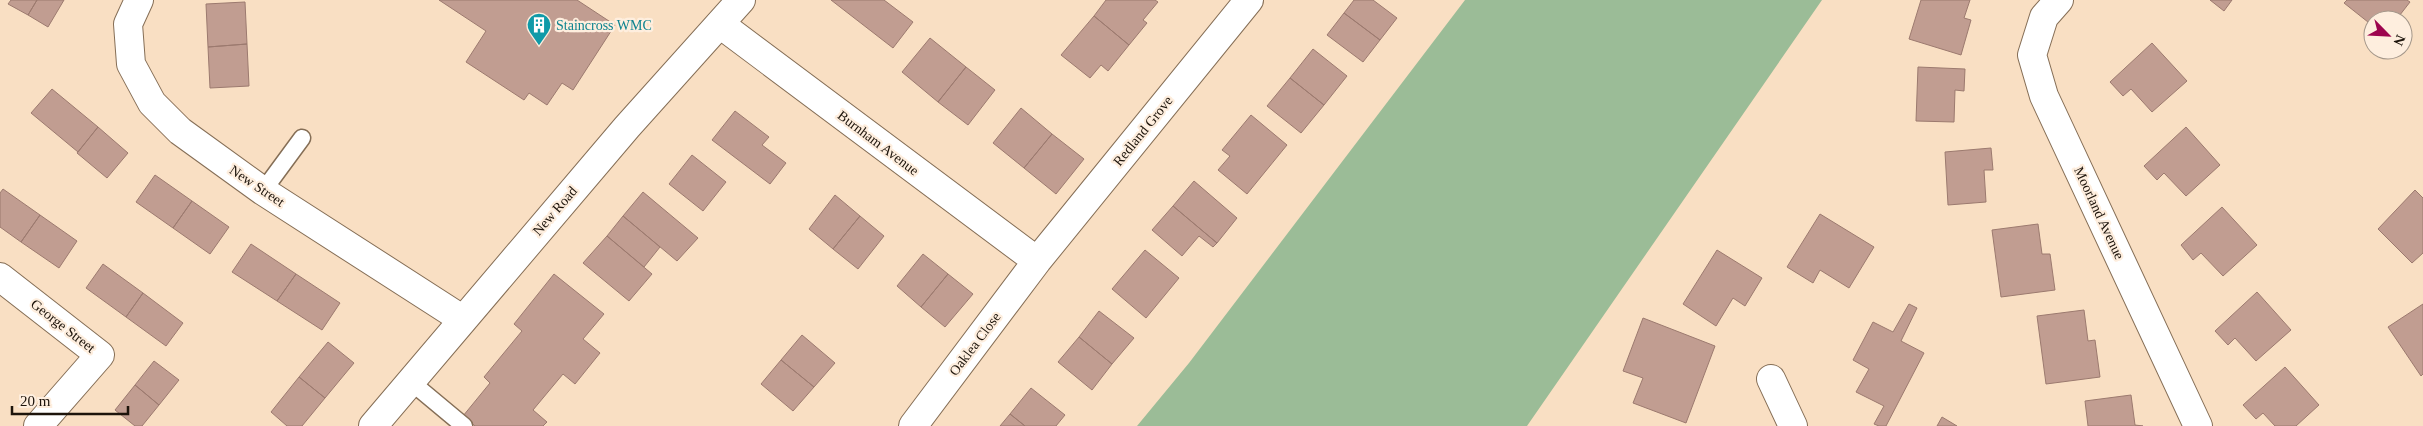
<svg xmlns="http://www.w3.org/2000/svg" width="2423" height="426" font-family="'Times New Roman',serif">
<style>
.green{fill:#9bbc97}
.building{fill:#c19d91;stroke:#9c7a6f}
.lines{fill:none;stroke-linecap:round;stroke-linejoin:round}
.service-casing{stroke:#856e56;stroke-width:19}
.minor-casing{stroke:#856e56;stroke-width:30}
.tertiary-casing{stroke:#856e56;stroke-width:30}
.service{stroke:#fff;stroke-width:16}
.minor{stroke:#fff;stroke-width:28}
.tertiary{stroke:#fff;stroke-width:28}
.labels{text-anchor:middle;dominant-baseline:central;stroke-width:4.5;stroke-linejoin:round;paint-order:stroke}
.culture-label{font-size:14px;fill:#0d838f;stroke:#feeede;text-anchor:start}
.street-label{font-size:14px;fill:#1d140b;stroke:#feeede}
</style>
<rect width="100%" height="100%" fill="#f9dfc3"/>
<path class="green" d="M 1465,0 L 1822,0 L 1527,426 L 1137,426 L 1189,363 Z"/>
<path class="building" d="M 11,0 L 37,0 L 28,15 L 8,4 Z
M 37,0 L 64,0 L 48,27 L 28,15 Z
M 439,0 L 577,0 L 615,25 L 573,90 L 562,83 L 547,105 L 529,93 L 524,100 L 466,62 L 486,31 Z
M 831,0 L 884,0 L 913,22 L 893,48 Z
M 1106,0 L 1155,0 L 1158,2 L 1143,20 L 1147,23 L 1129,45 L 1094,16 Z
M 1354,0 L 1373,0 L 1397,18 L 1380,40 L 1344,13 Z
M 1921,0 L 1970,0 L 1964,18 L 1971,20 L 1961,55 L 1909,39 Z
M 2210,0 L 2232,0 L 2224,11 Z
M 2347,0 L 2407,0 L 2410,2 L 2396,20 L 2373,20 L 2373,26 L 2344,3 Z
M 245,2 L 247,44 L 208,47 L 206,4 Z
M 1344,13 L 1380,40 L 1363,62 L 1327,35 Z
M 1094,16 L 1129,45 L 1108,71 L 1101,65 L 1090,78 L 1061,55 Z
M 930,38 L 966,67 L 938,102 L 902,72 Z
M 2152,43 L 2187,81 L 2152,112 L 2131,89 L 2123,96 L 2110,82 Z
M 247,44 L 249,86 L 210,88 L 208,47 Z
M 1313,49 L 1347,76 L 1324,105 L 1290,78 Z
M 966,67 L 995,90 L 968,125 L 938,102 Z
M 1918,67 L 1965,69 L 1964,91 L 1955,90 L 1954,122 L 1916,121 Z
M 1290,78 L 1324,105 L 1301,133 L 1267,106 Z
M 52,89 L 98,127 L 78,152 L 31,113 Z
M 1021,108 L 1052,134 L 1024,168 L 993,143 Z
M 735,111 L 769,137 L 762,145 L 786,163 L 770,184 L 712,140 Z
M 1251,115 L 1287,145 L 1247,194 L 1218,170 L 1230,156 L 1222,150 Z
M 98,127 L 128,153 L 107,178 L 77,153 Z
M 2186,127 L 2220,165 L 2186,196 L 2164,173 L 2157,180 L 2144,166 Z
M 1052,134 L 1084,159 L 1056,194 L 1024,168 Z
M 1991,148 L 1993,170 L 1984,170 L 1986,202 L 1948,205 L 1945,152 Z
M 692,155 L 726,182 L 703,211 L 669,184 Z
M 155,175 L 192,201 L 173,228 L 136,202 Z
M 1194,181 L 1237,218 L 1217,243 L 1173,206 Z
M 3,189 L 40,215 L 21,242 L 0,227 L 0,193 Z
M 2415,190 L 2423,198 L 2423,253 L 2412,263 L 2378,229 Z
M 643,192 L 698,238 L 677,261 L 623,216 Z
M 835,195 L 860,216 L 833,249 L 809,229 Z
M 192,201 L 229,227 L 210,254 L 173,228 Z
M 1173,206 L 1217,243 L 1213,247 L 1199,236 L 1182,256 L 1152,230 Z
M 2222,207 L 2257,245 L 2223,276 L 2201,253 L 2193,260 L 2181,245 Z
M 1820,214 L 1874,247 L 1849,288 L 1820,270 L 1813,283 L 1787,267 Z
M 40,215 L 77,241 L 59,268 L 21,242 Z
M 623,216 L 660,247 L 644,267 L 607,236 Z
M 860,216 L 884,236 L 858,269 L 833,249 Z
M 2038,224 L 2042,254 L 2050,254 L 2055,290 L 2001,297 L 1992,230 Z
M 607,236 L 652,274 L 629,301 L 583,263 Z
M 251,244 L 296,274 L 277,301 L 232,272 Z
M 1145,250 L 1179,278 L 1146,318 L 1112,289 Z
M 1717,250 L 1762,278 L 1745,306 L 1733,298 L 1716,326 L 1683,304 Z
M 923,254 L 948,274 L 921,307 L 897,286 Z
M 103,264 L 143,293 L 126,317 L 86,288 Z
M 296,274 L 340,303 L 322,330 L 277,301 Z
M 554,274 L 604,314 L 583,339 L 600,353 L 575,384 L 563,374 L 533,410 L 547,422 L 543,426 L 475,426 L 463,416 L 490,383 L 484,377 L 522,331 L 514,324 Z
M 948,274 L 973,294 L 945,327 L 921,307 Z
M 2257,292 L 2291,330 L 2256,361 L 2235,338 L 2228,345 L 2215,331 Z
M 143,293 L 183,323 L 166,346 L 126,317 Z
M 1909,304 L 1917,308 L 1901,341 L 1924,353 L 1886,426 L 1879,426 L 1874,424 L 1884,406 L 1856,392 L 1869,369 L 1853,360 L 1873,322 L 1893,332 Z
M 2423,304 L 2423,374 L 2421,376 L 2388,327 Z
M 2084,310 L 2088,341 L 2095,340 L 2100,377 L 2046,384 L 2037,316 Z
M 1099,311 L 1134,338 L 1112,364 L 1079,337 Z
M 1643,318 L 1715,346 L 1686,423 L 1633,403 L 1643,378 L 1623,371 Z
M 802,335 L 835,363 L 814,387 L 781,360 Z
M 1079,337 L 1112,364 L 1092,390 L 1058,362 Z
M 328,342 L 354,363 L 325,398 L 299,377 Z
M 781,360 L 814,387 L 793,411 L 761,384 Z
M 154,361 L 179,380 L 159,405 L 135,385 Z
M 2285,367 L 2319,405 L 2296,426 L 2275,426 L 2263,413 L 2256,419 L 2243,405 Z
M 299,377 L 325,398 L 302,426 L 287,426 L 271,412 Z
M 135,385 L 159,405 L 142,426 L 135,426 L 115,410 Z
M 1031,388 L 1065,415 L 1056,426 L 1025,426 L 1010,414 Z
M 2131,395 L 2135,425 L 2143,426 L 2088,426 L 2085,401 Z
M 1010,414 L 1025,426 L 1000,426 Z
M 1942,417 L 1957,426 L 1937,426 Z"/>
<g class="lines">
<defs>
<path id="service" d="M 263,191 L 302,138
M 410,381 L 464,426"/>
<path id="minor" d="M 139,0 L 128,24 L 131,64 L 152,103 L 180,131 L 263,191 L 462,319
M 2059,0 L 2044,17 L 2032,55 L 2044,96 L 2198,426
M 720,24 L 1037,261
M 0,277 L 100,355 L 38,426
M 1771,379 L 1793,426
M 913,426 L 1037,261 L 1249,0"/>
<path id="tertiary" d="M 373,426 L 627,127 L 741,0"/>
</defs>
<use href="#service" class="service-casing"/>
<use href="#minor" class="minor-casing"/>
<use href="#tertiary" class="tertiary-casing"/>
<use href="#service" class="service"/>
<use href="#minor" class="minor"/>
<use href="#tertiary" class="tertiary"/>
</g>
<defs>
<symbol id="building-pin" viewBox="-11 -11 22 30"><path d="M0 17L-7.5 6A9.5 9.5 0 1 1 7.5 6Z" fill="#0f9aa8" stroke="#feeede"/><path d="M-4-6H4V6H1V3H-1V6H-4ZM-2.5-4.3h1.7v1.8h-1.7ZM.8-4.3h1.7v1.8H.8ZM-2.5-1h1.7V.8h-1.7ZM.8-1h1.7V.8H.8Z" fill="#fff"/></symbol>
</defs>
<g fill-rule="evenodd">
<use href="#building-pin" x="525" y="11" width="28" height="38"/>
</g>
<g class="labels">
<g class="culture-label">
<text x="556" y="25">Staincross WMC</text>
</g>
<g class="street-label">
<text transform="translate(1143 131) rotate(-51)">Redland Grove</text>
<text transform="translate(878 143) rotate(37)">Burnham Avenue</text>
<text transform="translate(257 186) rotate(34)">New Street</text>
<text transform="translate(555 211) rotate(-49)">New Road</text>
<text transform="translate(2099 213) rotate(65)">Moorland Avenue</text>
<text transform="translate(63 326) rotate(38)">George Street</text>
<text transform="translate(975 344) rotate(-53)">Oaklea Close</text>
</g>
</g>
<g transform="translate(2388 35) rotate(114)"><circle r="24" fill="#feeede" stroke="#a4978a"/>
<path d="M0-4L9 19L0 12L-9 19Z" fill="#9d044e"/>
<text y="-8" font-size="14" font-weight="bold" text-anchor="middle" fill="#1d140b">N</text>
</g>
<path d="M12 406v8h116v-8" fill="none" stroke="#1d140b" stroke-width="2.5"/>
<text x="20" y="406" font-size="15" fill="#1d140b" stroke="#feeede" stroke-width="4" paint-order="stroke">20 m</text>
</svg>
